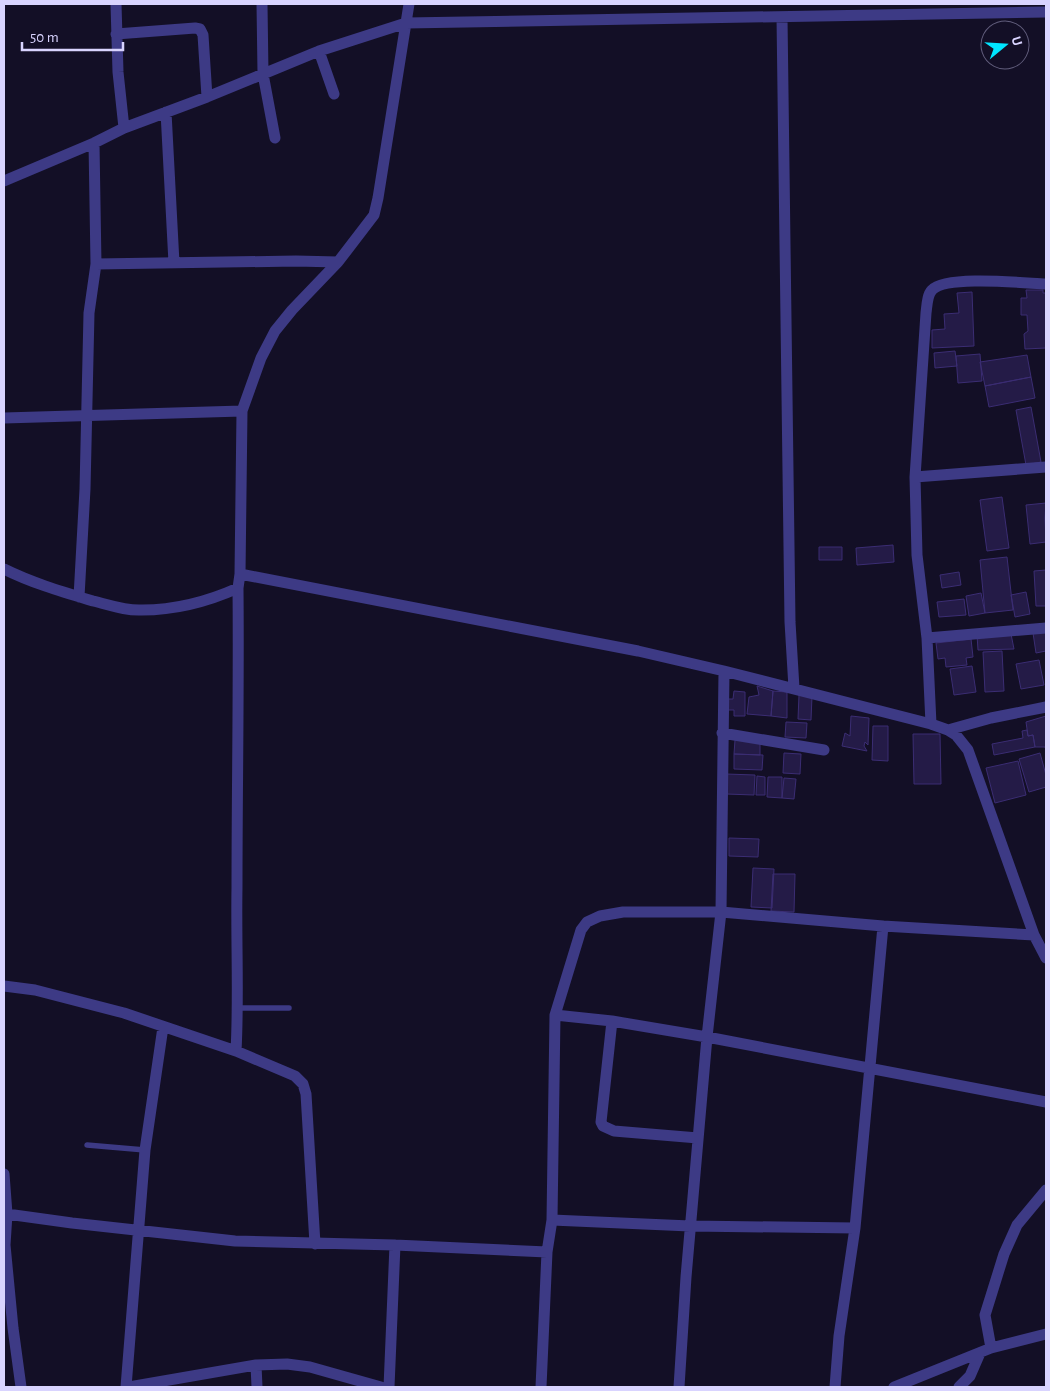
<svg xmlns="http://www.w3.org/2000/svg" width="1050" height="1391" font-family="'Alegreya Sans',sans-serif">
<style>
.building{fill:#241b47;stroke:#3b2d73}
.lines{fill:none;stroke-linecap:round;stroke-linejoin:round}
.lane{stroke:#3d3a85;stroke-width:5.5}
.street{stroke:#3d3a85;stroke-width:11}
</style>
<rect width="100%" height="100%" fill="#130f26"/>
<path class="building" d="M 1026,290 L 1043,290 L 1043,293 L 1046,293 L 1046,348 L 1025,349 L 1024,334 L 1028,331 L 1027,315 L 1021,315 L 1021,298 L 1027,298 Z
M 972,292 L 974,346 L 932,348 L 932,330 L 945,329 L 944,314 L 959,313 L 957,293 Z
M 955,351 L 957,366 L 935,368 L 934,353 Z
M 980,354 L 982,381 L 958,383 L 956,356 Z
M 1027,355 L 1031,377 L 985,386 L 980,362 Z
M 1031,377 L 1035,398 L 989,407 L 985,386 Z
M 1031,407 L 1041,462 L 1026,465 L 1016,410 Z
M 1002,497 L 1009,548 L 987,551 L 980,500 Z
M 1046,503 L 1045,518 L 1046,542 L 1030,544 L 1026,505 Z
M 893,545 L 894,562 L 857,565 L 856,548 Z
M 819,547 L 842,547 L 842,560 L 819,560 Z
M 1007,557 L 1013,610 L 985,613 L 980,560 Z
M 1046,570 L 1046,606 L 1036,606 L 1034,571 Z
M 959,572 L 961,585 L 942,588 L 940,575 Z
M 1026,592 L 1030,614 L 1015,617 L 1011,595 Z
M 981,593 L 985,613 L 969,616 L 966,596 Z
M 964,599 L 966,615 L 939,617 L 937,602 Z
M 1046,631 L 1046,651 L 1036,653 L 1033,633 Z
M 1011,634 L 1014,649 L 978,650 L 977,635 Z
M 971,639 L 973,657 L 966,658 L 967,665 L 946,667 L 945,658 L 938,659 L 936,643 Z
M 1002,651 L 1004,691 L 985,692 L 983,652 Z
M 1039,660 L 1044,685 L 1021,689 L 1016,664 Z
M 972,666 L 976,692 L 954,695 L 950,669 Z
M 757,686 L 773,691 L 771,716 L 747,714 L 749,697 L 759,695 Z
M 734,691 L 745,692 L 745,716 L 734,716 L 734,710 L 728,710 L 724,699 L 733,699 Z
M 773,691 L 787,692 L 787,718 L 771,716 Z
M 799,695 L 812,696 L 811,720 L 798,719 Z
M 851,716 L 869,718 L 868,745 L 865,742 L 864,746 L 867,751 L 842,746 L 845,733 L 850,736 Z
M 1046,716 L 1046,750 L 1045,747 L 1035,747 L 1033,735 L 1028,736 L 1026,722 Z
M 786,722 L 807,723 L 806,738 L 785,737 Z
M 873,726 L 888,726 L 888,761 L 872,760 Z
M 1027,730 L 1028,736 L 1033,735 L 1035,747 L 994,755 L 992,744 L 1023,738 L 1022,731 Z
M 913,734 L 940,734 L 941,784 L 914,784 Z
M 735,740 L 760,741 L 760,755 L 734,754 Z
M 784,753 L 801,754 L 800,774 L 783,773 Z
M 1040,753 L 1046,775 L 1046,787 L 1029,792 L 1019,759 Z
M 734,754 L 763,755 L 762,770 L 734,769 Z
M 1018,761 L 1026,795 L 995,803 L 986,768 Z
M 726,774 L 755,775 L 754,795 L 726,794 Z
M 757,776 L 765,777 L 765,795 L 756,795 Z
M 768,777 L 782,777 L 782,798 L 767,797 Z
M 784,778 L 796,779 L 794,799 L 782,798 Z
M 729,838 L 759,839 L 758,857 L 729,856 Z
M 753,868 L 774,869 L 772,908 L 751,907 Z
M 773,874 L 795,874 L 794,912 L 771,911 Z"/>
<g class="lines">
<path class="lane" d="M 239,1008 L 289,1008
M 87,1145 L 145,1150"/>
<path class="street" d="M 116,4 L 118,72 L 124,128
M 262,4 L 263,74 L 275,138
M 782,17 L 790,622 L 794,688
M 116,34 L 195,28 L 200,29 L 203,35 L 207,97
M 319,51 L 334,94
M 166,112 L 174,263
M 4,181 L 94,143 L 124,128 L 207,97 L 319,51 L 406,23 L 1046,12
M 96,264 L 296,261 L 338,262
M 1046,284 C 1023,283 946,275 932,290 C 927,295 927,306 926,313 L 915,477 L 917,555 L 927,638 L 1046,628
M 4,418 L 242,411
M 915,477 L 1046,467
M 4,569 C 32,583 63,592 93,601 C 110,605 125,611 142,610 C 174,610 209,601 238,588
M 240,574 L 638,651 L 724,671 L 931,724 L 948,730
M 79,597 L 85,489 L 89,313 L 96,264 L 94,143
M 927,638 L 931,724
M 1046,707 L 991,718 L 948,730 L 956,735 L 968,750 L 1034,935 L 1046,958
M 722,733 L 824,750
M 4,986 L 35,990 L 124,1013 L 236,1051 L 295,1076 L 303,1084 L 306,1094 L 315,1244
M 555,1015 L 612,1021 L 707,1037 L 1046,1102
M 612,1021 L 601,1122 L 603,1126 L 614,1131 L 698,1138
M 236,1051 C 239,997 236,943 237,888 C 237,788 239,688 238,588 L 240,574 L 242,411 L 261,358 L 275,331 L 292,310 L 338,262 L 374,215 L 378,198 L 409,4
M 4,1174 L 7,1214 L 5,1245 L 13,1328 L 21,1387
M 7,1214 L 72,1223 L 235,1241 L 395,1245 L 547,1252
M 552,1220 L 690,1226 L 855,1228
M 991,1348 L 985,1315 L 1004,1254 L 1017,1225 L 1046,1190
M 256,1365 L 257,1387
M 126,1387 L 145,1150 L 163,1027
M 129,1387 L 256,1365 L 287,1364 L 310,1367 L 381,1387
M 389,1387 L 395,1245
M 541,1387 L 547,1252 L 552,1220 L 555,1015 L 581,930 L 587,922 L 600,916 L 623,912 L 721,912 L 883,926 L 1034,935
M 679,1387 L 686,1277 L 707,1037 L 721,912 L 724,671
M 835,1387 L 839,1336 L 855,1228 L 883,926
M 894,1387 L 991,1348 L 1046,1334
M 959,1387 L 970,1376 L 980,1353"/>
</g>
<rect width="1050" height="1391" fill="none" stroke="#d9d4ff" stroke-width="10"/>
<g transform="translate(1005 45) rotate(72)"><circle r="24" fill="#130f26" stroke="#625e7d"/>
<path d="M0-4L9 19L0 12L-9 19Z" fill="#00e5ff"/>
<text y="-8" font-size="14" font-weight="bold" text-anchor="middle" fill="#d9d4ff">U</text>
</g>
<path d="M22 42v8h101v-8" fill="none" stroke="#d9d4ff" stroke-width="2.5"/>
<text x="30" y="42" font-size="15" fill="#d9d4ff" stroke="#130f26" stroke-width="4" paint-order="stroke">50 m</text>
</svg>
